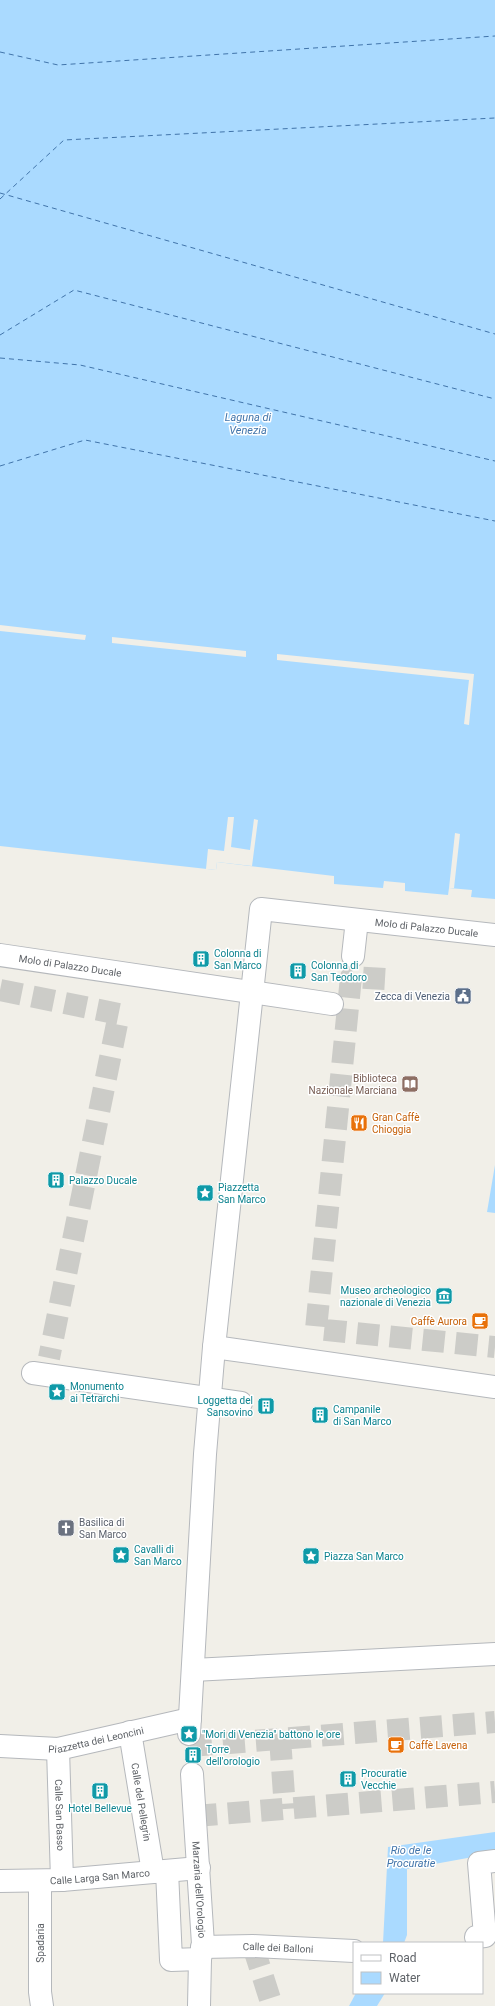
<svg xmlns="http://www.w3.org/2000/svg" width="495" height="2006" font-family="Roboto,sans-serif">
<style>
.water{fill:#aadaff}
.pier{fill:#f1efe8}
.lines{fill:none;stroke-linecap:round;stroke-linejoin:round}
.ferry{stroke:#4174aa;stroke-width:1;stroke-dasharray:5 4;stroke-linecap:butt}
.street-tunnel{stroke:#ccccc8;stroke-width:22;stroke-dasharray:22 11;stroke-linecap:butt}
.street-casing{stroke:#b5b8bc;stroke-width:24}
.street{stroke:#fff;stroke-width:22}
.labels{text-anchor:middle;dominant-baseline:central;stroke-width:3;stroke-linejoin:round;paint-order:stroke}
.street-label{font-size:10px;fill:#5f6368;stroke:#fff}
.culture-label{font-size:10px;fill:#0d838f;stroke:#fff;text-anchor:start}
.service-label{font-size:10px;fill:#4e5e75;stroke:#fff;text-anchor:end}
.education-label{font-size:10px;fill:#785e54;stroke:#fff;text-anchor:end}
.food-label{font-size:10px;fill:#c56008;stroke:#fff;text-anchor:start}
.worship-label{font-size:10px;fill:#5b616d;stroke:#fff;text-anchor:start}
.water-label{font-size:11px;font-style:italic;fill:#4174aa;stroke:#fff}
</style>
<rect width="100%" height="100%" fill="#f1efe8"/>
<path class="water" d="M 0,0 L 495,0 L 495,899 L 471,897 L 472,890 L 449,888 L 448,895 L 405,891 L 405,883 L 384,881 L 383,888 L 334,884 L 334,876 L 217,862 L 216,870 L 0,846 Z
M 495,1165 L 495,1213 L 487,1212 Z
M 495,1832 L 495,1853 L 407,1869 L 407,1935 L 404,1943 L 383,1943 L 388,1847 Z
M 356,1993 L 385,1993 L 377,2006 L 349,2006 Z"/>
<path class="pier" d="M 0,625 L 86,635 L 85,640 L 0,631 Z
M 112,637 L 246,651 L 246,657 L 112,643 Z
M 277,654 L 474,674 L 469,725 L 464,724 L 469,680 L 277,660 Z
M 228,817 L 234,817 L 231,847 L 250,850 L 254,819 L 258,820 L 252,866 L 217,862 L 216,870 L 206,869 L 208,849 L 224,851 Z
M 455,833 L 460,834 L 454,888 L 449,888 Z"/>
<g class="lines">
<path class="ferry" d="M 0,52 L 58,65 L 495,36
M 0,193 L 495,334
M 0,199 L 64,140 L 495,118
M 0,335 L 74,290 L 495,399
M 0,358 L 80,365 L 495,461
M 0,466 L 85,440 L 495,521"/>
<path class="street-tunnel" d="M 385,979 L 351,977 L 316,1329 L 495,1347
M 0,990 L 119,1014 L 49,1358
M 280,1738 L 285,1809
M 190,1746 L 495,1722
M 195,1816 L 495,1792
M 253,1946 L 270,1999"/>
<defs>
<g id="street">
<path id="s1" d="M 0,955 L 332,1004"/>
<path d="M 353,956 L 357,920"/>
<path d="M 214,1347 L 495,1387"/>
<path d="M 33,1373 L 241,1403"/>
<path d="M 193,1670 L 495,1654"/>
<path id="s2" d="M 130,1732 L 153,1872"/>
<path id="s3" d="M 189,1734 L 205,1454 L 214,1347 L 261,909 L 495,935"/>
<path id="s4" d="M 0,1746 L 58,1749 L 190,1719"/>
<path id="s5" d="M 58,1749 L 62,1880"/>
<path id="s6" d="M 192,1774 L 203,1944 L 200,1959 L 199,2006"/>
<path d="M 167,1871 L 171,1960 L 200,1959"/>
<path id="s7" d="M 0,1881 L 62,1880 L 199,1868"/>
<path d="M 40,1881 L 40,1992 L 42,2006"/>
<path d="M 476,1937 L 485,1936 L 479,1863 L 495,1861"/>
<path id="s8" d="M 202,1947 L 253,1946 L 354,1951"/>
</g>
</defs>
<use href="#street" class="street-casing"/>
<use href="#street" class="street"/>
</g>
<defs>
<symbol id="building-square" viewBox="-11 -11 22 22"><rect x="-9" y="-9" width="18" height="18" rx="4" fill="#0f9aa8" stroke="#fff"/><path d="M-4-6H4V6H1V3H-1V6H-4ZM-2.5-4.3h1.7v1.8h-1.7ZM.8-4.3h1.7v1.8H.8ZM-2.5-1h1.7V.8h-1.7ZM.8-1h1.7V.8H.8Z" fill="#fff"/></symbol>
<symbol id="civic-square" viewBox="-11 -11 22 22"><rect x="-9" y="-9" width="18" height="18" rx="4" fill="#5c6f8a" stroke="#fff"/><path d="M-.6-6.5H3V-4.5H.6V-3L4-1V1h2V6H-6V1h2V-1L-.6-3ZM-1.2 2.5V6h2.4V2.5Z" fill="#fff"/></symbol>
<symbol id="library-square" viewBox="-11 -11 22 22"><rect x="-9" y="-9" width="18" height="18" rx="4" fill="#8d6e63" stroke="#fff"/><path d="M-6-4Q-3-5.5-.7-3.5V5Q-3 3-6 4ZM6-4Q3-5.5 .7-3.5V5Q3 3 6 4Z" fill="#fff"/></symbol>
<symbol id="restaurant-square" viewBox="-11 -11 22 22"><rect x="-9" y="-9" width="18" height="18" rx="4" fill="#e8710a" stroke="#fff"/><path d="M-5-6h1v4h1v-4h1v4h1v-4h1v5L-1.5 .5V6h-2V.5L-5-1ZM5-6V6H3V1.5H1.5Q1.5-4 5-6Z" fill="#fff"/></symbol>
<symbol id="sight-square" viewBox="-11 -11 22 22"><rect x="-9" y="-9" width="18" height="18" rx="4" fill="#0f9aa8" stroke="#fff"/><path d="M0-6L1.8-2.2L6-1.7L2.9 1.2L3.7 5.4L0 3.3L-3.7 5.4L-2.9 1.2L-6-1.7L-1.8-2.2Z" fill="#fff"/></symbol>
<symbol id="museum-square" viewBox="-11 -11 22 22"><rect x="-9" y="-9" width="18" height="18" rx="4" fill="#0f9aa8" stroke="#fff"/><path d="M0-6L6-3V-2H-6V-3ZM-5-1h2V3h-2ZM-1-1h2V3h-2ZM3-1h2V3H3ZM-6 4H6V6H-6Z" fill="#fff"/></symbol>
<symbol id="cafe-square" viewBox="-11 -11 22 22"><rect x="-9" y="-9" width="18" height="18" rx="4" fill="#e8710a" stroke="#fff"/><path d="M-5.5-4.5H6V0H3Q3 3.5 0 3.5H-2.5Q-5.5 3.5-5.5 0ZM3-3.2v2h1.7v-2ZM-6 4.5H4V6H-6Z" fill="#fff"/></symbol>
<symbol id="church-square" viewBox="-11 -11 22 22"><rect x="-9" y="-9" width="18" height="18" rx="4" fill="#6b7280" stroke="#fff"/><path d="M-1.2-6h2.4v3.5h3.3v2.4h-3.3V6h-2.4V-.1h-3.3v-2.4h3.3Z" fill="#fff"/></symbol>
</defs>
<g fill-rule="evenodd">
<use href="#building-square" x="191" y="949" width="20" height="20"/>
<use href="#building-square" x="288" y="961" width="20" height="20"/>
<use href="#civic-square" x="453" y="986" width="20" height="20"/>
<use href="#library-square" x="400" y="1074" width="20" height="20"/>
<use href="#restaurant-square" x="349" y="1113" width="20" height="20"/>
<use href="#building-square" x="46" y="1170" width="20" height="20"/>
<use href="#sight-square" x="195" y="1183" width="20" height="20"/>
<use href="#museum-square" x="434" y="1286" width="20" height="20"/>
<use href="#cafe-square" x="470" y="1311" width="20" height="20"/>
<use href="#sight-square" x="47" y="1382" width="20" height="20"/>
<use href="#building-square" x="256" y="1396" width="20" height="20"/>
<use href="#building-square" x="310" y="1405" width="20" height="20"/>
<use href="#church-square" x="56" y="1518" width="20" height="20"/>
<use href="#sight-square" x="111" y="1545" width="20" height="20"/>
<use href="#sight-square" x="301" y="1546" width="20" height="20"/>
<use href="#sight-square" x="179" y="1724" width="20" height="20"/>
<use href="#cafe-square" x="386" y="1735" width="20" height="20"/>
<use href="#building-square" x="183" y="1745" width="20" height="20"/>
<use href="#building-square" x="338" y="1769" width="20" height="20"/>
<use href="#building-square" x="90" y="1781" width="20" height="20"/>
</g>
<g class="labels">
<g class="street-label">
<text stroke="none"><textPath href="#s3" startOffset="995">Molo di Palazzo Ducale</textPath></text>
<text stroke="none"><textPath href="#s1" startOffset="71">Molo di Palazzo Ducale</textPath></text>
<text stroke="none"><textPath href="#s4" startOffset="97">Piazzetta dei Leoncini</textPath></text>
<text stroke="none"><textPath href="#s2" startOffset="71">Calle del Pellegrin</textPath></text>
<text stroke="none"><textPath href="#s5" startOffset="66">Calle San Basso</textPath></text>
<text stroke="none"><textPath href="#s7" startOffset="100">Calle Larga San Marco</textPath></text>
<text stroke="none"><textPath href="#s6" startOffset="116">Marzaria dell'Orologio</textPath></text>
<text transform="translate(40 1943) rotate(-90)">Spadaria</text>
<text stroke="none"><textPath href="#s8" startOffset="76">Calle dei Balloni</textPath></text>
</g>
<g class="culture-label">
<text x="214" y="953">Colonna di<tspan x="214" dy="12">San Marco</tspan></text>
<text x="311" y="965">Colonna di<tspan x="311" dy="12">San Teodoro</tspan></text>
<text x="69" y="1180">Palazzo Ducale</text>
<text x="218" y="1187">Piazzetta<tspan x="218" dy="12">San Marco</tspan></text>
<text x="431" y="1290" text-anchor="end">Museo archeologico<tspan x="431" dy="12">nazionale di Venezia</tspan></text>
<text x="70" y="1386">Monumento<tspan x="70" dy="12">ai Tetrarchi</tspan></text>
<text x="253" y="1400" text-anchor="end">Loggetta del<tspan x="253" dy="12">Sansovino</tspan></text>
<text x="333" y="1409">Campanile<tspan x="333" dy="12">di San Marco</tspan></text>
<text x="134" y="1549">Cavalli di<tspan x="134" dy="12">San Marco</tspan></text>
<text x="324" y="1556">Piazza San Marco</text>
<text x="202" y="1734">"Mori di Venezia" battono le ore</text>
<text x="206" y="1749">Torre<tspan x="206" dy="12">dell'orologio</tspan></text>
<text x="361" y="1773">Procuratie<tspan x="361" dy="12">Vecchie</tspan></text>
<text x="100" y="1808" text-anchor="middle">Hotel Bellevue</text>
</g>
<g class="service-label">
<text x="450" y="996">Zecca di Venezia</text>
</g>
<g class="education-label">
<text x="397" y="1078">Biblioteca<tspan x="397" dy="12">Nazionale Marciana</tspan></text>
</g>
<g class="food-label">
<text x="372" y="1117">Gran Caffè<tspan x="372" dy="12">Chioggia</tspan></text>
<text x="467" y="1321" text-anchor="end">Caffè Aurora</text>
<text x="409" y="1745">Caffè Lavena</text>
</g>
<g class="worship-label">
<text x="79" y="1522">Basilica di<tspan x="79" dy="12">San Marco</tspan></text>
</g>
<g class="water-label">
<text x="248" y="417">Laguna di<tspan x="248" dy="13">Venezia</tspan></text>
<text x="411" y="1850">Rio de le<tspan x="411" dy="13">Procuratie</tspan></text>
</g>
</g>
<rect x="353" y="1942" width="130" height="52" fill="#ffffff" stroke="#bfc1c3"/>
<rect x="361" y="1955" width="20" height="6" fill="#ffffff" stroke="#bfc1c3"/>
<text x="389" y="1962" font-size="12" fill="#5f6368">Road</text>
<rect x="361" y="1972" width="20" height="12" fill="#aadaff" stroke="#bfc1c3"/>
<text x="389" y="1982" font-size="12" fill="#5f6368">Water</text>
</svg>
